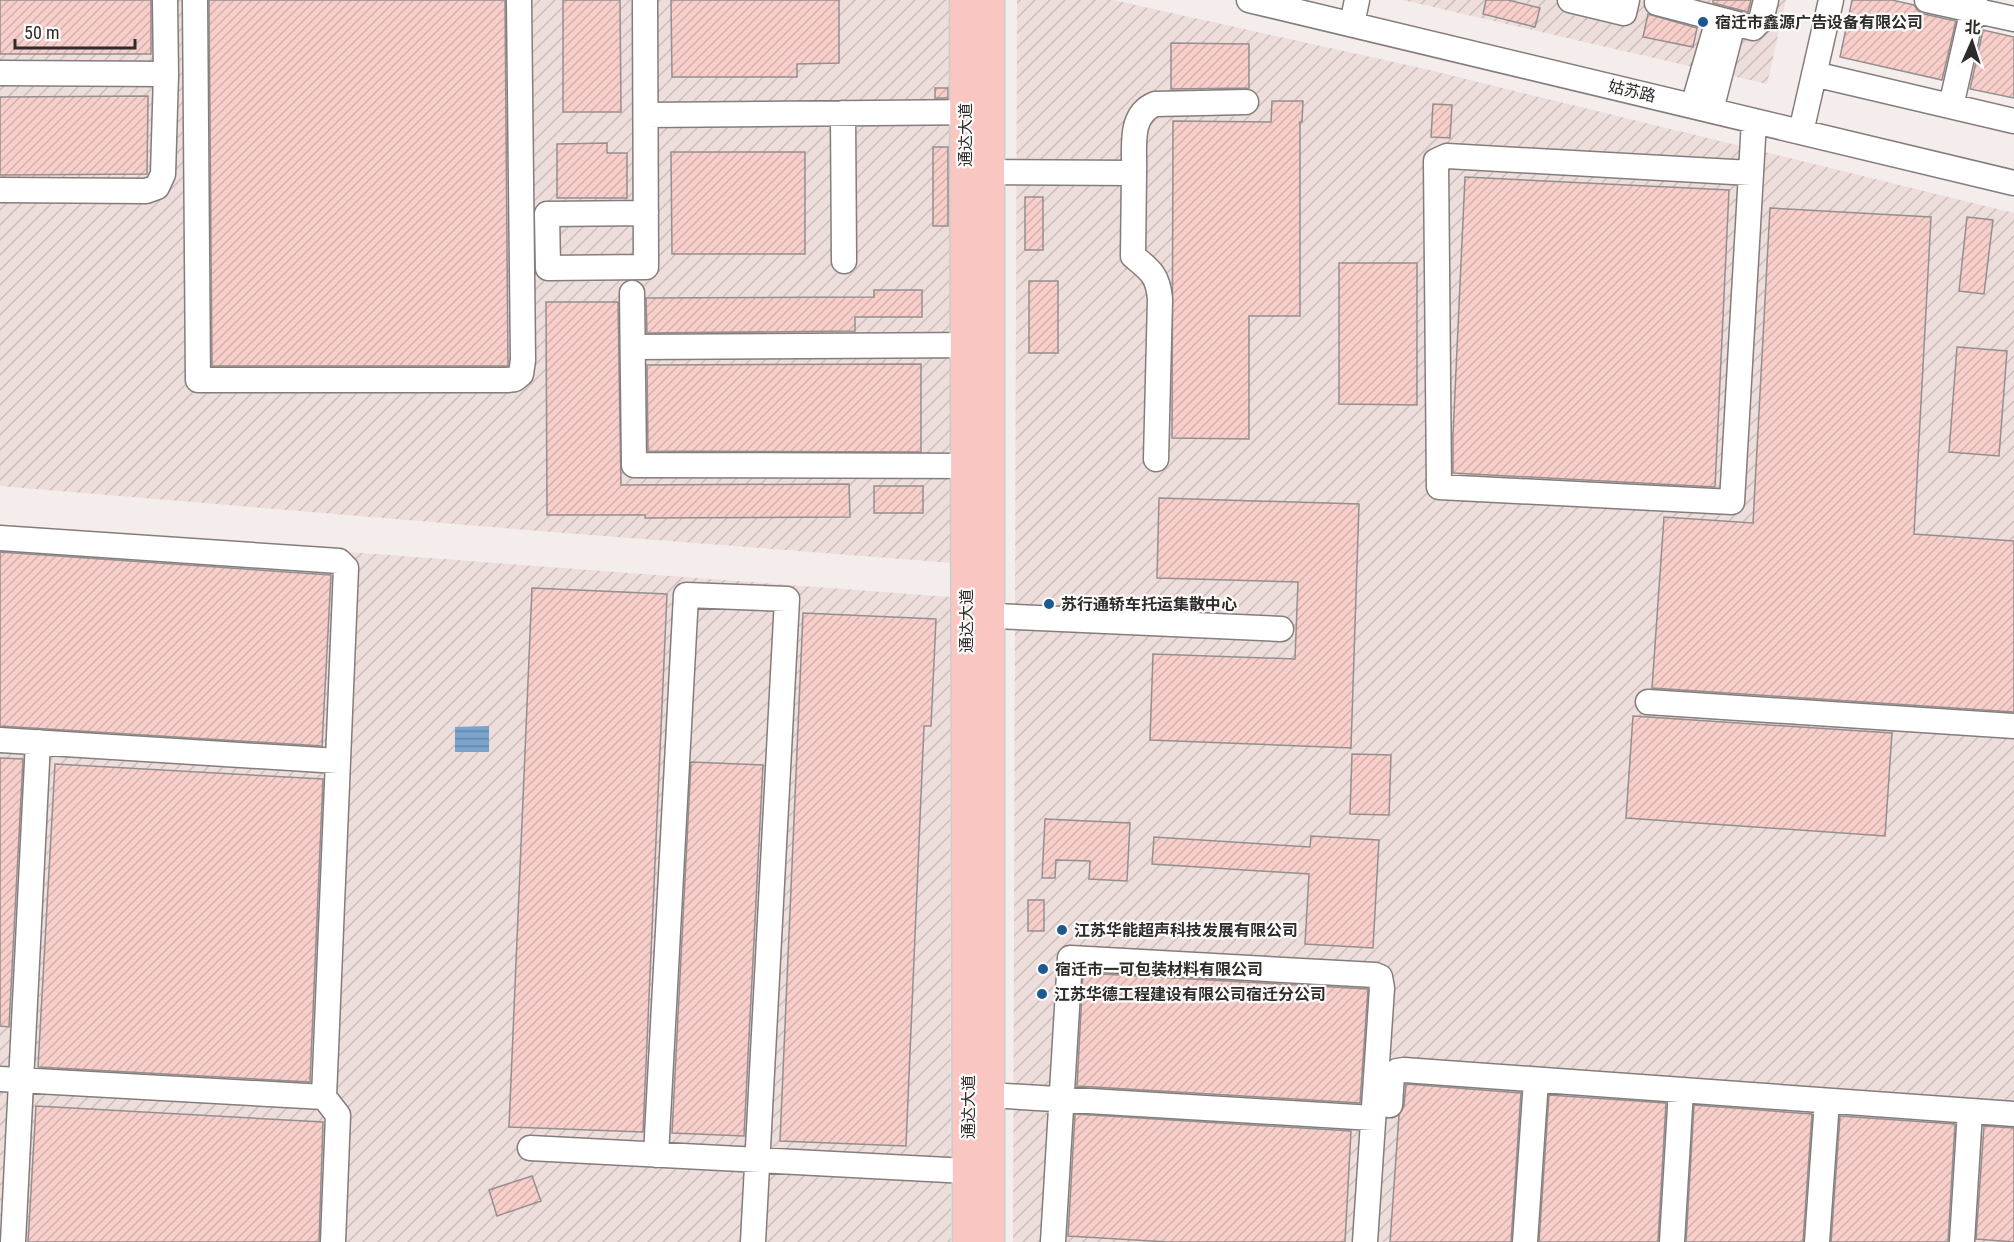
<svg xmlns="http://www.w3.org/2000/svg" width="2014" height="1242" font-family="'Roboto Condensed','Noto Sans SC',sans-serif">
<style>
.industrial{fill:url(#industrial-furrows)}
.water{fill:url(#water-rules)}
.building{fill:url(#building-hatch);stroke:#958f8e;stroke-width:1.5}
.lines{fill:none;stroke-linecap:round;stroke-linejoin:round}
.minor-casing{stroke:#847d7c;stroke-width:27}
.major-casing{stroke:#cdcccc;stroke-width:33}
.minor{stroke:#fff;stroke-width:24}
.major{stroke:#f9c6c1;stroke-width:30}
.poi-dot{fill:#1b598f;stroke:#fefbfb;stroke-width:2}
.labels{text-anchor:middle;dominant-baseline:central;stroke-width:4.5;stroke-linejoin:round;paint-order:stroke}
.poi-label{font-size:16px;font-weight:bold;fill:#2e2b2b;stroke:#fefbfb;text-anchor:start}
.street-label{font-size:16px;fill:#2e2b2b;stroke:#fefbfb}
</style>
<defs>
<pattern id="industrial-furrows" width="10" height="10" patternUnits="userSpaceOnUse" patternTransform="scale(1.5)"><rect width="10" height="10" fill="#eddddb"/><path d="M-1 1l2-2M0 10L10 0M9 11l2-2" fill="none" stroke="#ccbebc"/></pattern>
<pattern id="water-rules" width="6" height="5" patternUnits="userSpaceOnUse" patternTransform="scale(1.5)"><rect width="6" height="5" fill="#79a2cc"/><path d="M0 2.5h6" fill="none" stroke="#6484a6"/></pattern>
<pattern id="building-hatch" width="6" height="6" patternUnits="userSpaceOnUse" patternTransform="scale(1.5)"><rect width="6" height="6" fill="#f7ceca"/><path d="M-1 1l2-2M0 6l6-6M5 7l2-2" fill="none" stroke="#d4b1ae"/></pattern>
</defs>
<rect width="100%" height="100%" fill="#f4edec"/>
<path class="industrial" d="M 0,0 L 953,0 L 954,563 L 539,531 L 0,486 Z
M 1017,0 L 1113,0 L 1425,69 L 2014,213 L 2014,1242 L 1013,1242 Z
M 1403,0 L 1786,0 L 1767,84 Z
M 0,526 L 950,597 L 951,1242 L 0,1242 Z"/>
<path class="water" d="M 489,726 L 489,752 L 455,752 L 455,727 Z"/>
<path class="building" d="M 0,0 L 151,0 L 151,54 L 0,54 Z
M 209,0 L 505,0 L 508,366 L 212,366 Z
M 563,0 L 620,0 L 621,112 L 563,112 Z
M 671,0 L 839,0 L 839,63 L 797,64 L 797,77 L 672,77 Z
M 1486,0 L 1508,0 L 1540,8 L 1535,27 L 1483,14 Z
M 1713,0 L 1751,0 L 1748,12 L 1713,3 Z
M 1852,0 L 1892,0 L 1914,5 L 1918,11 L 1924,14 L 1956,21 L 1942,80 L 1840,57 Z
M 1648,14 L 1697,28 L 1693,47 L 1643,37 Z
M 1983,30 L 2014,37 L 2014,98 L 1970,89 Z
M 1171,43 L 1249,44 L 1249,88 L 1171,89 Z
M 935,88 L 948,88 L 948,98 L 935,98 Z
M 148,96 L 147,174 L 0,175 L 0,97 Z
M 1272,101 L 1303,101 L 1302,122 L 1300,122 L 1300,316 L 1249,316 L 1249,439 L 1172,438 L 1173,121 L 1271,122 Z
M 1433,104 L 1452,105 L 1450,138 L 1431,137 Z
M 607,143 L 607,153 L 627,153 L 627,198 L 557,198 L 557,144 Z
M 933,147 L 948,147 L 948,226 L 933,226 Z
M 671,152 L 805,152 L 805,254 L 672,254 Z
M 1465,177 L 1729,190 L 1715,487 L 1453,473 L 1453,435 Z
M 1025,197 L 1043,197 L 1043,250 L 1025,250 Z
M 1770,208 L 1931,217 L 1914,534 L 2014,541 L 2014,712 L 1652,688 L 1664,517 L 1753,523 Z
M 1967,217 L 1993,220 L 1984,294 L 1959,291 Z
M 1339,263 L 1417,263 L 1417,405 L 1339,404 Z
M 1029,281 L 1058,281 L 1058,353 L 1029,353 Z
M 874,290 L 922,290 L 922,317 L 855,317 L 855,331 L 647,333 L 646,298 L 874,297 Z
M 546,302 L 618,302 L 621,485 L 849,484 L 850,517 L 645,518 L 645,515 L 547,515 Z
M 1957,347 L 2007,351 L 1999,456 L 1949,452 Z
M 921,364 L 921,452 L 648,451 L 647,365 Z
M 874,486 L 923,486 L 923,513 L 874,513 Z
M 1159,498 L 1359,504 L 1351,748 L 1150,740 L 1153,654 L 1295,659 L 1298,582 L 1157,578 Z
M 0,552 L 331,575 L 322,746 L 0,726 Z
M 532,588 L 667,594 L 643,1132 L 509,1127 Z
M 803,613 L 936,619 L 931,726 L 924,726 L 906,1146 L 780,1141 Z
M 1633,716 L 1892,733 L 1885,836 L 1626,818 Z
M 1352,754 L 1391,755 L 1389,815 L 1350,814 Z
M 0,758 L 23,759 L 9,1027 L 0,1026 Z
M 691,762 L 763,765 L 744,1136 L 672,1133 Z
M 55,764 L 323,779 L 310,1082 L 38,1067 Z
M 1045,819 L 1130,823 L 1127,881 L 1089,879 L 1090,861 L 1056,860 L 1055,878 L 1042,878 Z
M 1311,836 L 1379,840 L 1373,948 L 1305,944 L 1309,874 L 1152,864 L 1154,837 L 1310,847 Z
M 1028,900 L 1044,900 L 1044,931 L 1028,931 Z
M 1083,973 L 1368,989 L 1360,1103 L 1077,1086 Z
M 1406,1084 L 1521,1093 L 1511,1242 L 1390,1242 L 1399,1115 L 1404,1106 Z
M 1549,1095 L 1666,1103 L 1658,1242 L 1539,1242 Z
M 1694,1105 L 1812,1114 L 1803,1242 L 1686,1242 Z
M 36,1106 L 323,1122 L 319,1242 L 28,1242 Z
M 1075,1114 L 1351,1131 L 1345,1242 L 1168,1242 L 1068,1236 Z
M 1840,1116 L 1955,1124 L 1948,1242 L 1831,1242 Z
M 1984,1126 L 2014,1128 L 2014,1242 L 1976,1239 Z
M 532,1176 L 541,1201 L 497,1216 L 489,1190 Z"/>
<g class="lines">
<defs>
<path id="minor" d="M 195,0 L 198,380 L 507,380 L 515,379 L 521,374 L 523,360 L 519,0
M 645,0 L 646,267 L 548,268 L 547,214 L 646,213
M 1249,0 L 2014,183
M 1570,0 L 1624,13 L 1627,0
M 1927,0 L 2014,19
M 1657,3 L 1753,28 L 1761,20 L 1766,0
M 1352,24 L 1357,0
M 0,73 L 166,74
M 1814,74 L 2014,121
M 1693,106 L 1718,20
M 1951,106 L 1975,0
M 1711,110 L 1733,24
M 843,113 L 844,261
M 646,115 L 983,112
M 1801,132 L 1831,0
M 971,172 L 1134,173 L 1133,256 C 1150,270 1158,275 1160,299 L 1156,459
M 1134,173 C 1135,148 1128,115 1155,104 L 1246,102
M 1751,173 L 1447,156 L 1436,161 L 1439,487 L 1732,502 L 1751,173 L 1754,121
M 0,190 L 146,191 L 157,187 L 163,174 L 166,74 L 165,0
M 632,293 L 634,465 L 984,466
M 633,347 L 983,345
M 0,538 L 339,561 L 346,568 L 324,1097 L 0,1079
M 972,615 L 1281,629
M 1648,702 L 2014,726
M 0,740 L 338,761
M 989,1095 L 1373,1118
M 324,1097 L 338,1115 L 333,1242
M 1390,1105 L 1392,1075 L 1397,1071 L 1404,1070 L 2014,1114
M 530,1148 L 986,1172
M 656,1155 L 686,595 L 787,599 L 753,1242
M 13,1242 L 38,742
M 1053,1242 L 1070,958 L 1375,975 L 1380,977 L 1382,988 L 1365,1242
M 1525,1242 L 1536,1080
M 1672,1242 L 1681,1090
M 1817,1242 L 1827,1101
M 1962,1242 L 1970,1111"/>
<path id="major" d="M 965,0 L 968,1242
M 989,0 L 989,1242"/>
</defs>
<use href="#minor" class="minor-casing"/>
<use href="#major" class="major-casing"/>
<use href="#minor" class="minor"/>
<use href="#major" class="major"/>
</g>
<g class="poi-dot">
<circle cx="1703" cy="22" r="6"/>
<circle cx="1049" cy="604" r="6"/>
<circle cx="1062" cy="930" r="6"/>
<circle cx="1043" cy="969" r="6"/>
<circle cx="1042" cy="994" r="6"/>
</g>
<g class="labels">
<g class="poi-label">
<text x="1715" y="22">宿迁市鑫源广告设备有限公司</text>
<text x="1061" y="604">苏行通轿车托运集散中心</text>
<text x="1074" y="930">江苏华能超声科技发展有限公司</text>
<text x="1055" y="969">宿迁市一可包装材料有限公司</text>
<text x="1054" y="994">江苏华德工程建设有限公司宿迁分公司</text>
</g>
<g class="street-label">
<text transform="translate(1632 91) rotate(13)">姑苏路</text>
<text transform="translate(965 135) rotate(-90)">通达大道</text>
<text transform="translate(966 621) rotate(-90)">通达大道</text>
<text transform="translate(968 1107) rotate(-90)">通达大道</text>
</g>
</g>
<g transform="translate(1972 42) rotate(3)" stroke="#fefbfb" stroke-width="4.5" paint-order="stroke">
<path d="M0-4.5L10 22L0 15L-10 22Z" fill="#2e2b2b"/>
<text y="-9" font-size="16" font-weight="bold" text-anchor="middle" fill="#2e2b2b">北</text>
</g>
<path d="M15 39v9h120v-9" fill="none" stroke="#2e2b2b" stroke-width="3"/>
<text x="24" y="39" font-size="18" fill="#2e2b2b" stroke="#fefbfb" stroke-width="4.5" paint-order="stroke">50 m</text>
</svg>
